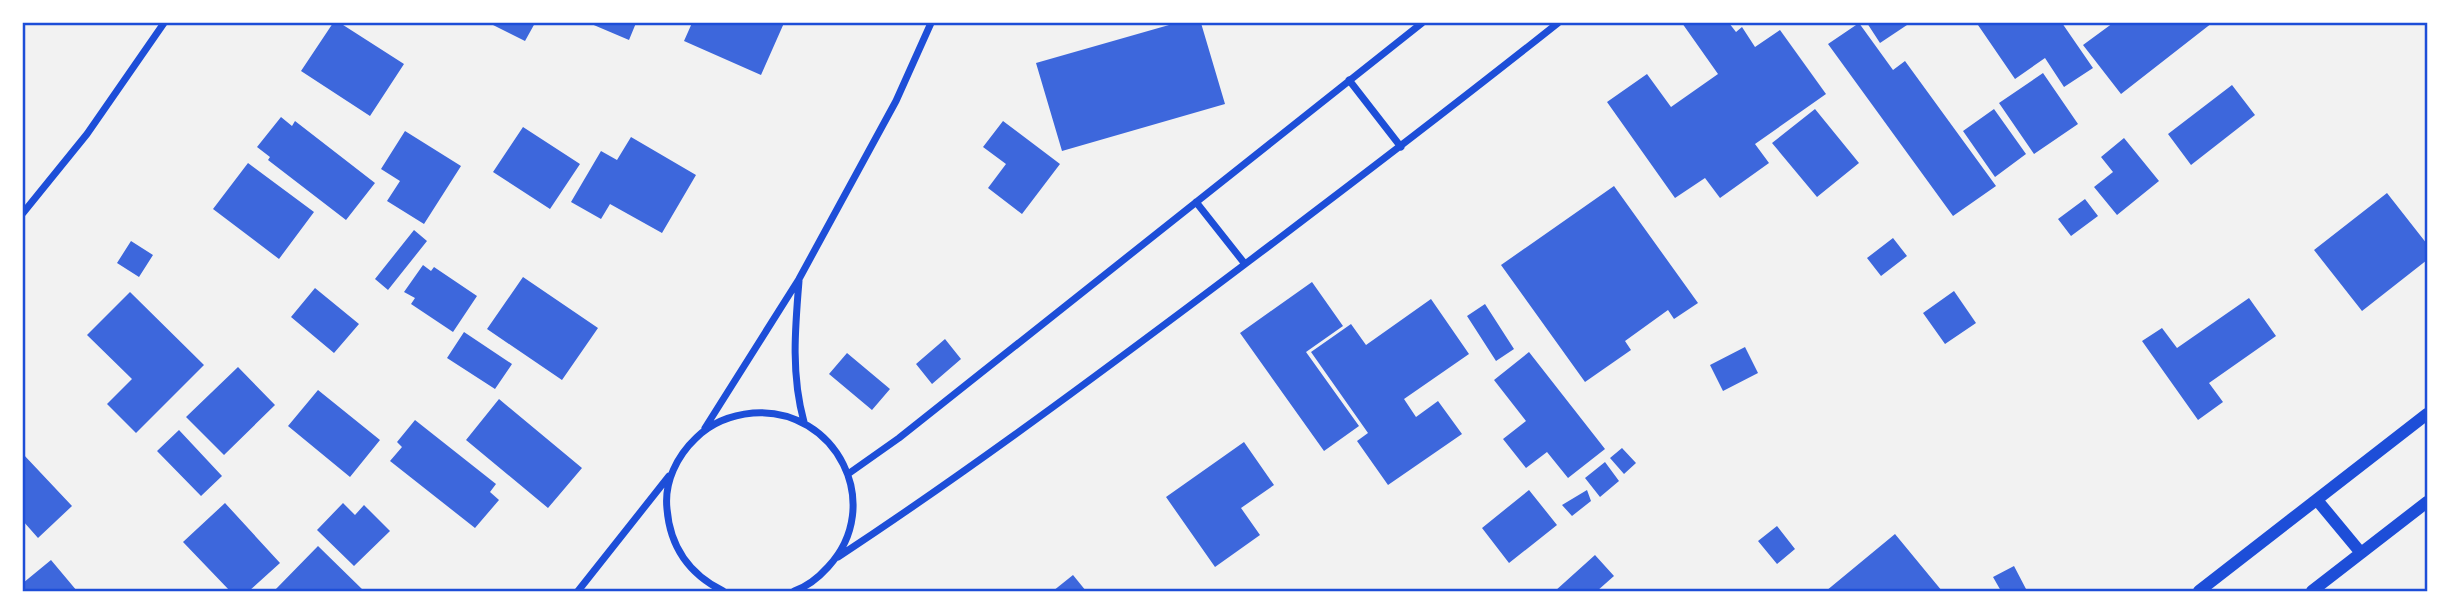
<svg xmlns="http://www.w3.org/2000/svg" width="2450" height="614" font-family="Figtree,sans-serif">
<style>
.building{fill:#3d67dc}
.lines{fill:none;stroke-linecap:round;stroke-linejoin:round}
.minor{stroke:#1d4ed8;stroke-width:7}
.tertiary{stroke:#1d4ed8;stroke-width:12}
.neatline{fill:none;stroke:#1d4ed8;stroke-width:2.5}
</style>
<rect width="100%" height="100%" fill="#f2f2f2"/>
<path class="building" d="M 333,23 L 340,23 L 404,64 L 370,116 L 301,71 Z
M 489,23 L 535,23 L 525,41 Z
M 589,23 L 636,23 L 629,40 Z
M 692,23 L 784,23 L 761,75 L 684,41 Z
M 1176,23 L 1201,23 L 1225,104 L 1062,151 L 1036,63 Z
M 1682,23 L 1729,23 L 1736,32 L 1742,27 L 1755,47 L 1780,30 L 1826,94 L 1755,144 L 1769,163 L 1720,198 L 1705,178 L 1675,198 L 1607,102 L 1647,74 L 1671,107 L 1718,74 Z
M 1859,23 L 1893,70 L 1905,61 L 1996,186 L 1953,216 L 1828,44 Z
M 1867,23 L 1910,23 L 1880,43 Z
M 1981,23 L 2062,23 L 2093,68 L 2064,87 L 2045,58 L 2015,79 L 1978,25 Z
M 2113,23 L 2212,23 L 2121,94 L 2083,45 Z
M 2043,73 L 2078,124 L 2034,154 L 1999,103 Z
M 2232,85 L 2255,115 L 2191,165 L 2168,134 Z
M 1815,109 L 1859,163 L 1817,197 L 1772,143 Z
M 1994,109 L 2026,154 L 1995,177 L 1963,131 Z
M 281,117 L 292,126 L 295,121 L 375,183 L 346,220 L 268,160 L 270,157 L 257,147 Z
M 1003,121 L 1060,164 L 1022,214 L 988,188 L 1006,164 L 983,147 Z
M 523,127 L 580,164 L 550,209 L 493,172 Z
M 405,131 L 461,166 L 424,224 L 387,201 L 400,181 L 381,169 Z
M 631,137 L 696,175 L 662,233 L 610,204 L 601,219 L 571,202 L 601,151 L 617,160 Z
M 2124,138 L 2159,181 L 2117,215 L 2094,187 L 2113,172 L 2101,157 Z
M 248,163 L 314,212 L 279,259 L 213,209 Z
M 1614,186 L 1698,303 L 1674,319 L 1668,310 L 1625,341 L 1631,350 L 1585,382 L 1501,265 Z
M 2387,193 L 2427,244 L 2427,260 L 2362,311 L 2314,250 Z
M 2085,199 L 2098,216 L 2071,236 L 2058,219 Z
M 414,230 L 427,241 L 388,290 L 375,279 Z
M 1893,238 L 1907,256 L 1881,276 L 1867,258 Z
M 131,241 L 153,255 L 139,277 L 117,263 Z
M 423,265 L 431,271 L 434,267 L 477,296 L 453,332 L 411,304 L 415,298 L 404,292 Z
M 523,277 L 598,328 L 562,380 L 487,329 Z
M 1312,282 L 1343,326 L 1306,352 L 1359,426 L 1324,451 L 1240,333 Z
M 315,288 L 359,324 L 334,353 L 291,317 Z
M 1954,291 L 1976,323 L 1945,344 L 1923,313 Z
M 130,292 L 204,365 L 136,433 L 107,404 L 132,379 L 87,335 Z
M 2249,298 L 2276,336 L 2209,383 L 2223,402 L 2198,420 L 2142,341 L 2162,328 L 2177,348 Z
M 1431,299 L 1469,354 L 1404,399 L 1416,417 L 1438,401 L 1462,434 L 1388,485 L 1357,441 L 1368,433 L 1311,352 L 1351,324 L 1366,345 Z
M 1485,304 L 1514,349 L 1496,361 L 1467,316 Z
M 464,332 L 512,364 L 495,389 L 447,358 Z
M 945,339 L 961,359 L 932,384 L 916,364 Z
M 1745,347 L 1758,373 L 1723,391 L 1710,365 Z
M 1529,352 L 1605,449 L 1568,478 L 1547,452 L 1526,468 L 1503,439 L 1526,421 L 1494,380 Z
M 847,353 L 890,389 L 872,410 L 829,374 Z
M 238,367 L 275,405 L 224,455 L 186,417 Z
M 318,390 L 380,440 L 350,477 L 288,426 Z
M 499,399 L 582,468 L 548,508 L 466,440 Z
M 415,420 L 496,484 L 490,492 L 499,500 L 475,528 L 390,461 L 402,447 L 397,442 Z
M 179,430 L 222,476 L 201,496 L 157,451 Z
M 1244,442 L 1274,485 L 1241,508 L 1260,535 L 1215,567 L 1166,497 Z
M 1622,448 L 1636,463 L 1624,474 L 1610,458 Z
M 23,454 L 72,506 L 38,538 L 23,521 Z
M 1605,462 L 1619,481 L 1600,497 L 1585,478 Z
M 1529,490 L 1557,525 L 1509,563 L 1482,528 Z
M 1587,490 L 1591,501 L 1572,516 L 1562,505 Z
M 225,503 L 280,563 L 249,591 L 230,591 L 183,542 Z
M 343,503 L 355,515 L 364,505 L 390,531 L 354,566 L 317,530 Z
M 1777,526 L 1795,549 L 1777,564 L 1758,541 Z
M 1895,534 L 1942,591 L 1826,591 Z
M 318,546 L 364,591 L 274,591 Z
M 1595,555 L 1614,576 L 1597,591 L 1555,591 Z
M 51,560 L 77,591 L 23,591 L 23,583 Z
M 2014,566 L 2026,589 L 2021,591 L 2001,591 L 1993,577 Z
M 1073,575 L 1086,591 L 1053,591 Z"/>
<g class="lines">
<path class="minor" d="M 1349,80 L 1401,147
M 1196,202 L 1245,264
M 23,213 L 87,134 L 164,23
M 799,281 C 795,329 791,375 804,422
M 705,428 L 799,279 L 896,101 L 931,23
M 848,474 L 899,438 L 1422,23
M 838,557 C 958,478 1073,393 1188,307 C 1312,214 1436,120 1558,23
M 578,591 L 669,476
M 723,591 C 689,574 670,546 667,509 C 664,482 677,456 696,438 C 711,423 732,415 753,413 C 836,407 886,505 828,567 C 819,577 807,587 794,591"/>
<path class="tertiary" d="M 2317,500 L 2361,553
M 2199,591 L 2427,414
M 2312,591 L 2427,502"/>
</g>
<rect width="2450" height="614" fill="none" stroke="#ffffff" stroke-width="49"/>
<rect x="24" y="24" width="2402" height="566" class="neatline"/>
</svg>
